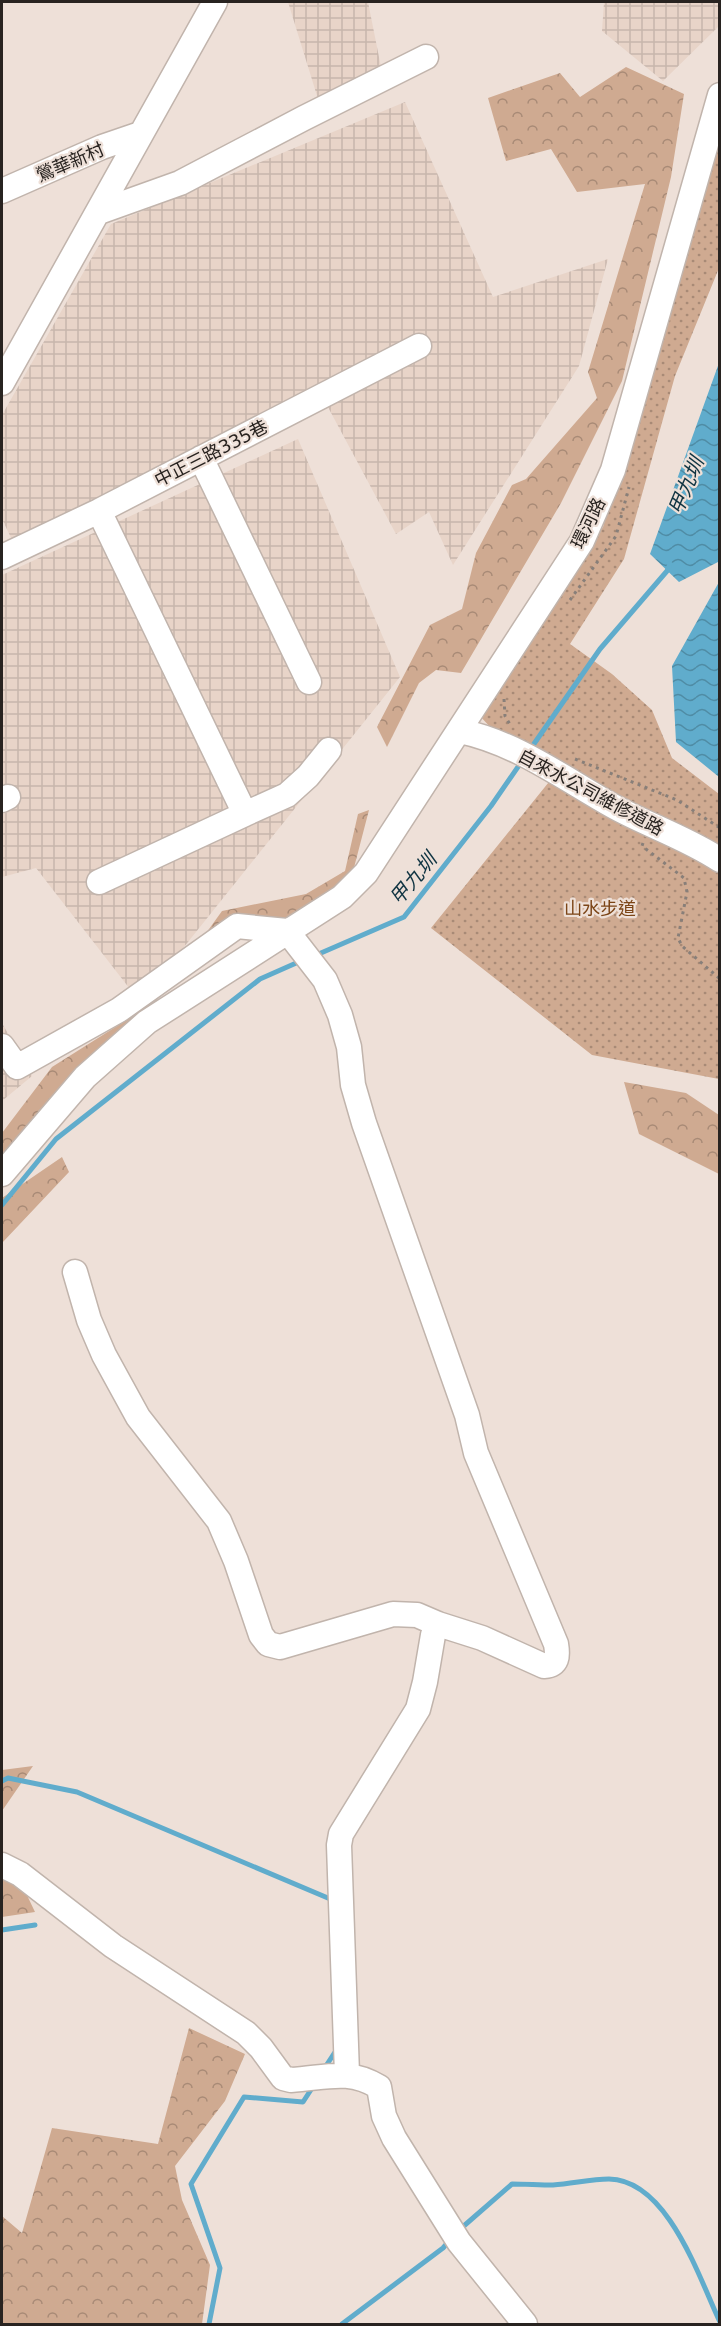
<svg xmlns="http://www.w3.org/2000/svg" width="721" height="2326" font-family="'DejaVu Sans','Noto Sans TC',sans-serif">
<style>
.industrial{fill:url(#industrial-grid)}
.green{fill:url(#green-dots)}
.forest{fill:url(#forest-crowns)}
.water{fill:url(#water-waves)}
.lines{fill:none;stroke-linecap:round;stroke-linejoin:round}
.stream{stroke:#60accc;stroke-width:5}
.minor-casing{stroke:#c1b4ac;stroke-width:27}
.path{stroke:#887f79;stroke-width:3;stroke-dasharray:3 4.5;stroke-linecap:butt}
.minor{stroke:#fff;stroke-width:24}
.labels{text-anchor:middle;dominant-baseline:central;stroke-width:4.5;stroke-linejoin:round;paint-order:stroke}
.street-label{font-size:18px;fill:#282320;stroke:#eee0d8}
.park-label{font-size:18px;fill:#7c4517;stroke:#eee0d8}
.water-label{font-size:20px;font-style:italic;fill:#103442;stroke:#eee0d8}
</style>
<defs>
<pattern id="industrial-grid" width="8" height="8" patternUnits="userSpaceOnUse" patternTransform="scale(1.5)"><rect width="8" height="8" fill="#e8d4c8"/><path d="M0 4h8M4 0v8" fill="none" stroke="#c7b6ac"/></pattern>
<pattern id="green-dots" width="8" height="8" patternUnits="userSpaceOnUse" patternTransform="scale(1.5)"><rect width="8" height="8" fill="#cfaa91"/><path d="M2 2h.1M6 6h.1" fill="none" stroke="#a88a76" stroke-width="1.8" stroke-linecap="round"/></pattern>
<pattern id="forest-crowns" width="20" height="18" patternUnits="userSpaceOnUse" patternTransform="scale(1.5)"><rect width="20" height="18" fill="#cfaa91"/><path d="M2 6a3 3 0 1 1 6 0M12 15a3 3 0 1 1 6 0" fill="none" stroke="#a88a76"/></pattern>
<pattern id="water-waves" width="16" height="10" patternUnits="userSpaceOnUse" patternTransform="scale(1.5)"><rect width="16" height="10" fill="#60accc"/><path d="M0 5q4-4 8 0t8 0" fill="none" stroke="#4f8ca5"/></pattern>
</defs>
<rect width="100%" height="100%" fill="#eee0d8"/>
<path class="industrial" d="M 288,2 L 368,2 L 381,67 L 318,99 Z
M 604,2 L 719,2 L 719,26 L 663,81 L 602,31 Z
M 405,102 L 493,297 L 608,259 L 579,366 L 453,565 L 429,512 L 396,534 L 322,396 L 13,542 L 2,519 L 2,415 L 111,224 Z
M 298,439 L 400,677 L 140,1002 L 36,868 L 2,877 L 2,814 L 12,810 L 2,793 L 2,575 Z
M 2,1023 L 32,1076 L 2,1101 Z"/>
<path class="green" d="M 719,132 L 719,268 L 675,376 L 624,559 L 570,644 L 612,674 L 652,710 L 672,758 L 719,794 L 719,1079 L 592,1055 L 431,928 L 561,767 L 491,728 L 480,716 L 527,635 L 603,527 Z"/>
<path class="forest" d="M 626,67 L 684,94 L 671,177 L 622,381 L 561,503 L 461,673 L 436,670 L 419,683 L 387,747 L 377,727 L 430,625 L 462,609 L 476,553 L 512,485 L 526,479 L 597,398 L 588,372 L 645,184 L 577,192 L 551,149 L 506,161 L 488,98 L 560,73 L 580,97 Z
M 369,810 L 350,883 L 286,925 L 199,943 L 222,911 L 306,894 L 345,871 L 358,814 Z
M 144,1009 L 50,1105 L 2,1160 L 2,1133 L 52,1067 Z
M 624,1082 L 686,1093 L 719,1115 L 719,1174 L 639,1134 Z
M 62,1157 L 69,1172 L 2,1243 L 2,1198 Z
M 33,1766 L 2,1811 L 2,1770 Z
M 2,1877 L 25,1891 L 35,1912 L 2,1917 Z
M 189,2028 L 245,2054 L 225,2101 L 175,2166 L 182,2200 L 210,2265 L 202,2324 L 2,2324 L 2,2216 L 22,2233 L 52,2128 L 158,2144 Z"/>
<path class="water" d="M 719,363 L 719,557 L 718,562 L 679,582 L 650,554 Z
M 719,582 L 719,777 L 676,742 L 672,666 Z"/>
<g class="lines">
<path class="stream" d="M 529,751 L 600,649 L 667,571 L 670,564
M 314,956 L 404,917 L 491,806 L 522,761
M 2,1205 L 56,1139 L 260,979 L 303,960
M 2,1781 L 8,1778 L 77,1792 L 335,1901
M 2,1930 L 35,1925
M 324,2069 L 337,2049
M 458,2231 L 512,2184 C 525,2184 540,2185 553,2185 C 572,2184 590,2179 609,2179 C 668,2180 699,2278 720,2322
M 209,2324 L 220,2268 L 191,2184 L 244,2097 L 303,2102 L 314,2085
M 342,2324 L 443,2248 L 450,2240"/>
<defs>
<path id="minor" d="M 2,191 L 102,147 L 140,134
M 99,212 L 180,183 L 304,118 L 426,57
M 2,383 L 215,2
M 201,458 L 309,682
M 99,511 L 245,814 L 99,882
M 2,557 L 99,511 L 419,346
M 460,731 C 517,743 563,778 613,806 C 647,825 687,838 720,860
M 2,800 L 8,797
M 245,814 L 287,795 L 308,776 L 329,750
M 2,1046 L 17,1067 L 119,1010 L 237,926 L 287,931 L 325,980 L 340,1015 L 349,1047 L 353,1085 L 364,1123 L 467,1415 L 476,1453 L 556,1644 C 558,1656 558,1665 544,1666 L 482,1638 L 438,1624 L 417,1615 L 393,1614 L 280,1647 L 268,1644 L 261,1635 L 236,1561 L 219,1521 L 138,1417 L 104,1355 L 89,1320 L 75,1272
M 2,1174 L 85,1077 L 147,1022 L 342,897 L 366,873 L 582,541 L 613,470 L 720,95
M 2,1865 L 20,1874 L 113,1946 L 246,2033 L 261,2048 L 283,2078 L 291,2080 C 326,2078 348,2068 379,2087 L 384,2116 L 394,2138 L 459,2242 L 525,2324
M 347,2074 L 339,1845 L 341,1834 L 418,1709 L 425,1682 L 433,1635 L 438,1624"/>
</defs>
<use href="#minor" class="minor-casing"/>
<path class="path" d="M 570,600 L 616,536 L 629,487
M 504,699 L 505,716 L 511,726
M 575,759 L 677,800 L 720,828
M 643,843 L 642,846 L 684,878 L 687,892 L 678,938 L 682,946 L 720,979"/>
<use href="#minor" class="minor"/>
</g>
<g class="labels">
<g class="street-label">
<text transform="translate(70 162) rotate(-23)">鶯華新村</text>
<text transform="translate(211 453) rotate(-27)">中正三路335巷</text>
<text transform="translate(588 523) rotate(-64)">環河路</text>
<text transform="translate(591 792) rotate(28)">自來水公司維修道路</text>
</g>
<g class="park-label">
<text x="600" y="908">山水步道</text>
</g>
<g class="water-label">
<text transform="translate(686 486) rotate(-67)">甲九圳</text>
<text transform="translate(413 879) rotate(-50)">甲九圳</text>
</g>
</g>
<rect width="721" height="2326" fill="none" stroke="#282320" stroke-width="6"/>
</svg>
